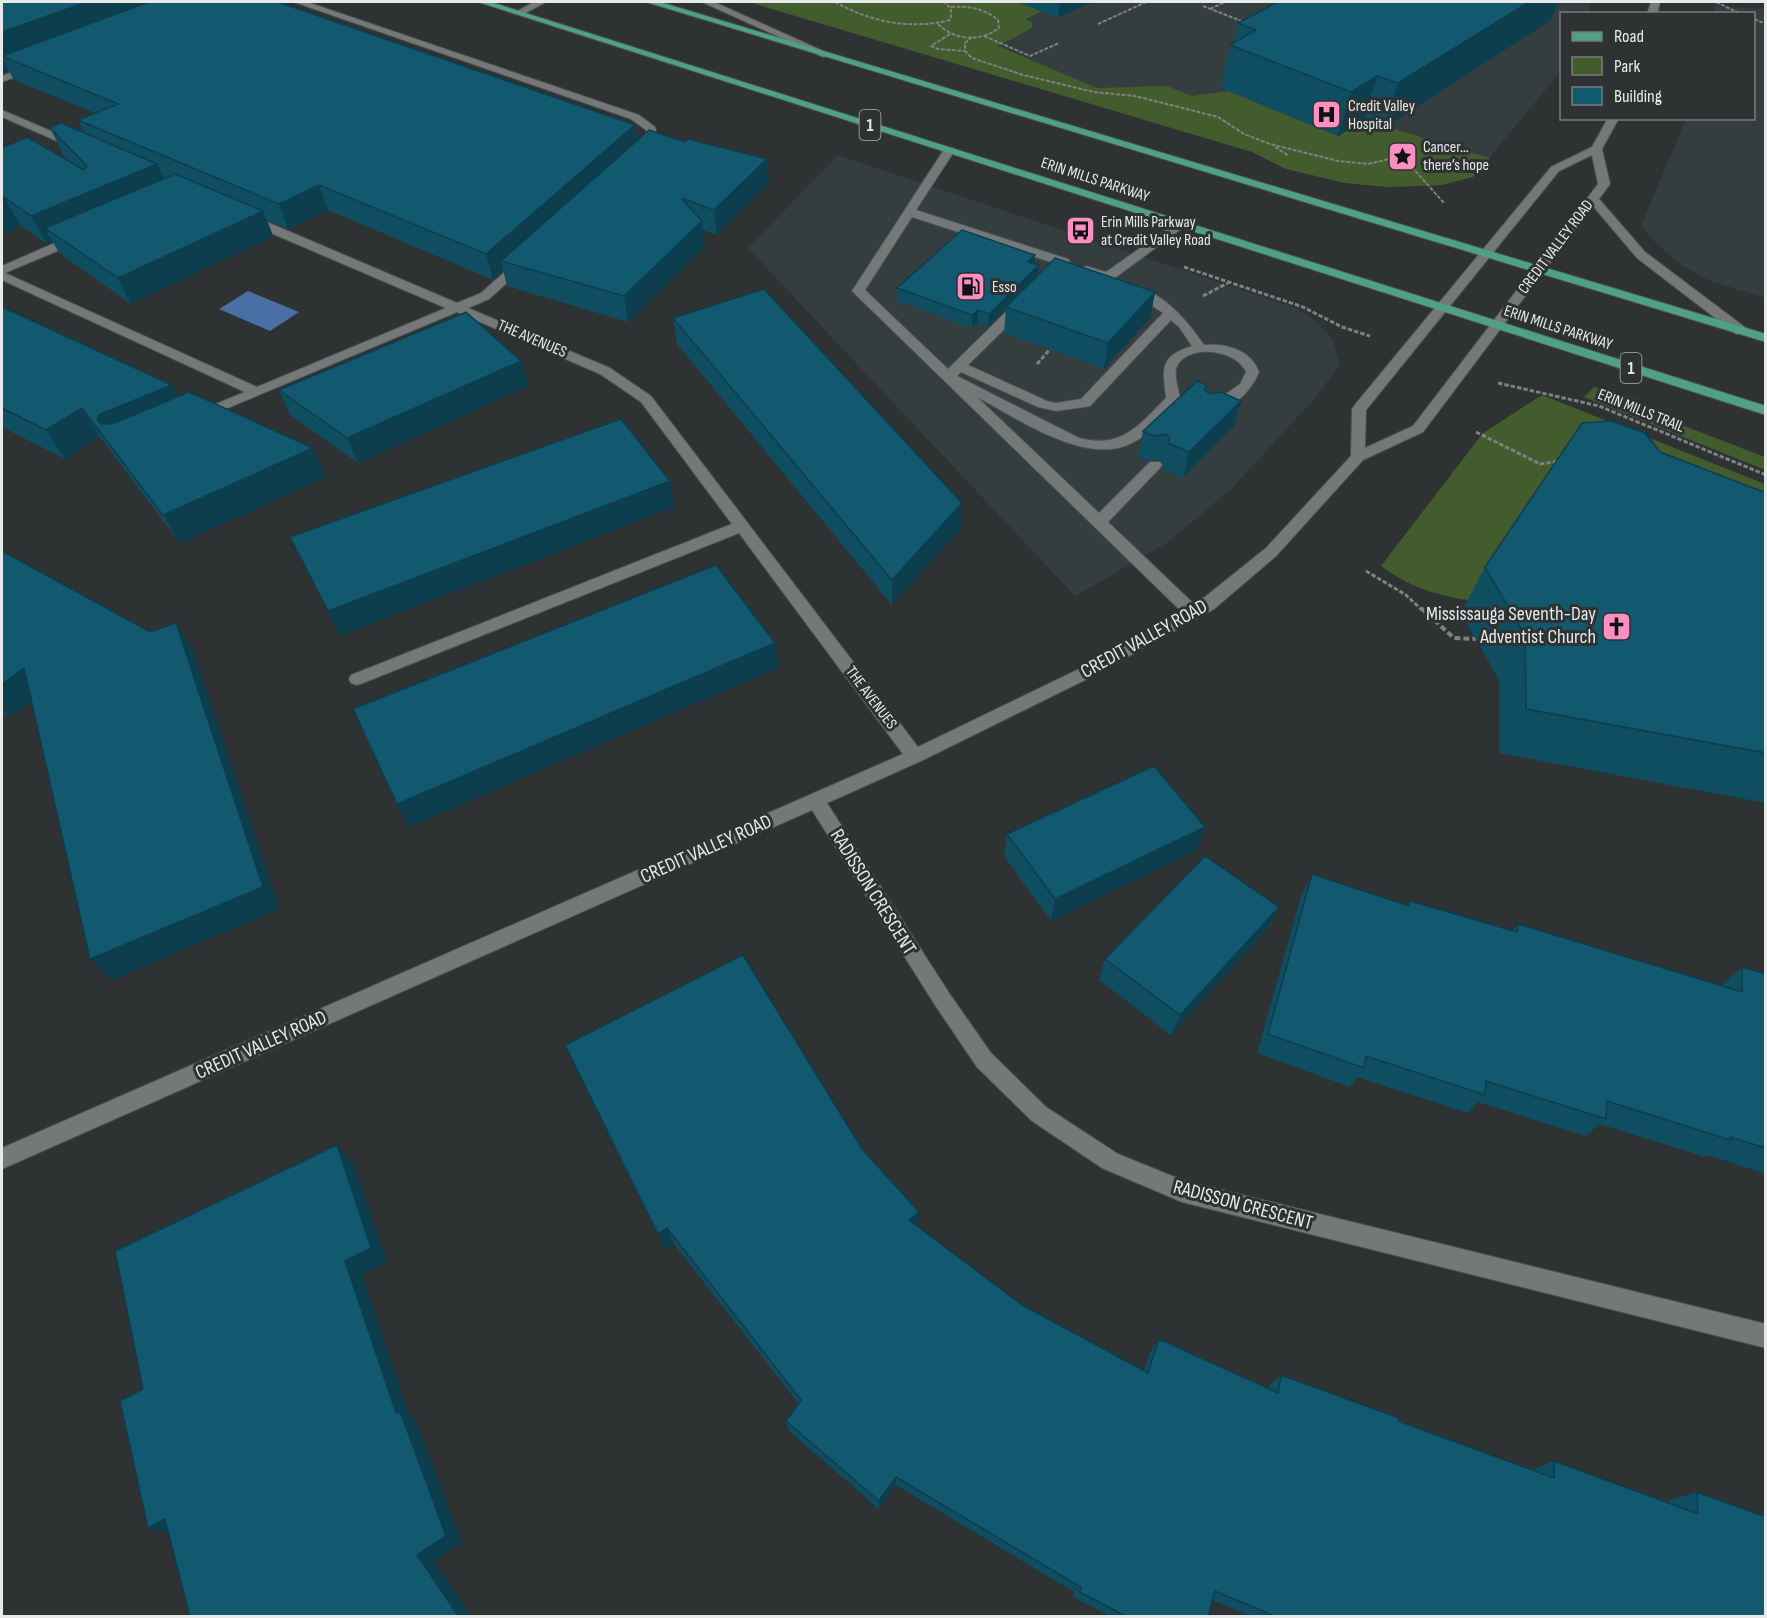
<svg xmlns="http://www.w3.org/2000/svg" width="1767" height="1618" font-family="'Sofia Sans Condensed',sans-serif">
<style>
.built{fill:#343e3e}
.green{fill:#425c2d}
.water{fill:#4a6fa5}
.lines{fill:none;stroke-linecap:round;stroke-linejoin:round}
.minor-casing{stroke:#4d5050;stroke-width:2}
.major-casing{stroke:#4d5050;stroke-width:2}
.path-far2{stroke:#7d8181;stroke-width:2;stroke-dasharray:4 1.5;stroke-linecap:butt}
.path-far1{stroke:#7d8181;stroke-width:3;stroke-dasharray:4.5 2;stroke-linecap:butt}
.path{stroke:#7d8181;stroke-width:4;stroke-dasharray:6 3;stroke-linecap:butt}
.minor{fill:#747878;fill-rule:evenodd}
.major{fill:#4fa183;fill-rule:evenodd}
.wall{fill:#0f4d60}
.shaded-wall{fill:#0d3e4e}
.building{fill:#125970;stroke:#0d3e4e;stroke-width:1.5}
.labels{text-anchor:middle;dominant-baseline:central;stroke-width:6;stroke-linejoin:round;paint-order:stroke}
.far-poi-label{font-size:16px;fill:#e8eaea;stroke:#2e3232;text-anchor:start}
.far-street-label{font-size:16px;fill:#e8eaea;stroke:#2e3232}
.shield{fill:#2e3232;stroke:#b0b3b3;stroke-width:1.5}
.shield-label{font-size:18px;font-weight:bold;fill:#e8eaea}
.poi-label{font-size:20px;fill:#e8eaea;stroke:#2e3232;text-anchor:end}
.street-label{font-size:20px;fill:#e8eaea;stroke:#2e3232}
</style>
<rect width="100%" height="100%" fill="#2e3232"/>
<path class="built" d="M 749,2 L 1589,2 L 1590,13 L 1562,14 L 1561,71 L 1473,177 L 1442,185 L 1388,187 L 1345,183 L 1286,169 L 1252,152 Z
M 1713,6 L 1765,9 L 1765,298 L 1708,280 L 1680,264 L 1654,241 L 1641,226 L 1686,119 L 1754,118 L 1754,14 L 1714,13 Z
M 838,155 L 1296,308 L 1314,320 L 1333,340 L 1340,364 L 1316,397 L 1232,488 L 1167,543 L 1075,596 L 748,248 Z"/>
<path class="green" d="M 749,2 L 1018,2 L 1042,11 L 1026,19 L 1032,23 L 1032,28 L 998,46 L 1097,88 L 1167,86 L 1192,96 L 1229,91 L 1338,136 L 1364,120 L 1490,158 L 1473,177 L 1442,185 L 1388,187 L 1345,183 L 1286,169 L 1252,152 Z
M 1594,387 L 1634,398 L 1674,422 L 1765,457 L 1765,470 L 1584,397 Z
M 1542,395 L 1765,484 L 1765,512 L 1469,600 C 1436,596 1408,586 1381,566 L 1483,433 Z"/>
<path class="water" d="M 248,291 L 299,312 L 270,331 L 219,309 Z"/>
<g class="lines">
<defs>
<path id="minor" d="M 294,2 L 307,2 L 639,115 L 655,127 L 658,140 L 650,155 L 642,155 L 640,153 L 646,140 L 646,130 L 631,119 Z
M 534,2 L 546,2 L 522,15 L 514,13 Z
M 702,2 L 714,2 L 832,55 L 823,57 Z
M 1651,2 L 1660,2 L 1657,14 L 1647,14 Z
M 33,64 L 38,67 L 37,69 L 2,82 L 2,76 Z
M 2,110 L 81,144 L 83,146 L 81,148 L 73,148 L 2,117 Z
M 1608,118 L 1619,118 L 1602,149 L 1610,184 L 1599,199 L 1645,252 L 1746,328 L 1748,331 L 1746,334 L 1736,334 L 1637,258 L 1593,206 L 1423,432 L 1363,460 L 1276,556 L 1214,609 L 1089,678 L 921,761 L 827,803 L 949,993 L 991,1053 L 1046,1107 L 1118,1154 L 1182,1180 L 1766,1324 L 1766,1348 L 1182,1202 L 1102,1168 L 1032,1121 L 977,1067 L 935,1005 L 812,810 L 2,1169 L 2,1148 L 903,754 L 739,533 L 363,683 L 357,685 L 351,683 L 349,679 L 351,675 L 732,524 L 641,402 L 600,374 L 457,312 L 199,420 L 194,419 L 192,416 L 194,413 L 245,392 L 2,280 L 2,266 L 73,235 L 81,235 L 81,241 L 5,273 L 257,387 L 446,308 L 245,222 L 245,216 L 253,216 L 457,303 L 481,293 L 518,260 L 526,260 L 528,263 L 526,266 L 489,299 L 468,308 L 610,368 L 651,396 L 918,747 L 1077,670 L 1182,612 L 852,291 L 945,148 L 953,148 L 955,150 L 916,210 L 1068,259 L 1070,262 L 1068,265 L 1060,265 L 912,217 L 865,290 L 948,369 L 1016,302 L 1026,302 L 1027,305 L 1026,308 L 968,365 L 1047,401 L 1056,403 L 1081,399 L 1163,313 C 1152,305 1137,298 1127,289 L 1133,285 C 1164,293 1187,320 1204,345 C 1227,343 1251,350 1259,372 C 1252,391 1231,410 1211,415 L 1204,411 L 1206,408 L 1240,384 L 1246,372 C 1237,350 1189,343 1177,366 C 1173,375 1179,389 1180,399 L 1178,402 C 1164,416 1151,433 1134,442 C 1087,468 1019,419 977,397 L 1099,513 L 1150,462 L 1160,462 L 1162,465 L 1160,468 L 1108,522 L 1195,605 L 1266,548 L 1351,456 L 1352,409 L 1354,406 L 1551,167 L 1592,147 ZM 1592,155 L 1598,184 L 1413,426 L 1365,448 L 1366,410 L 1559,171 ZM 1171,320 L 1179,327 L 1192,346 C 1158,357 1163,369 1166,398 C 1138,426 1122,449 1079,438 L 957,376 L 961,372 L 1038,407 L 1056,411 L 1085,407 L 1090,406 Z
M 1180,220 L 1186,224 L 1184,227 L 1112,280 L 1104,280 L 1080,270 L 1086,266 L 1106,272 Z"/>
<path id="major" d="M 478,2 L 491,2 L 1766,406 L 1766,415 Z
M 646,2 L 660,2 L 1766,334 L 1766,342 Z"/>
</defs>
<use href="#minor" class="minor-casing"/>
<use href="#major" class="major-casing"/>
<path class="path-far2" d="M 835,2 C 871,22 910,30 950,20 C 953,11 951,8 944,2
M 1716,2 L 1741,14
M 1203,6 L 1244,22
M 1210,9 L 1225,2
M 1754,19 L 1766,24
M 938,24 C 955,41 980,42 999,28 L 998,20 C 984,8 968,6 950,7
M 1098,24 L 1146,2
M 950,34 L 931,46 L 938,49 L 965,51
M 984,36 L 1030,56 L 1059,43
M 972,37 L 965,43 L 965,51 L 972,58 L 1023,75 L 1094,92 L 1135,96 L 1218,117 L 1244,134 L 1270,144 L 1338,161 L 1368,164 L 1402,156 L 1444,203
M 1275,147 L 1289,156"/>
<path class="path-far1" d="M 1184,267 L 1303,307 L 1342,327 L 1370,336
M 1203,296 L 1228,283
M 1037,364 L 1052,347
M 1498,383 L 1599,406 L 1766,475
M 1476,432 L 1540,464 L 1561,461
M 1366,571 L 1406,595 L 1422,610"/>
<path class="path" d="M 1421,608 L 1454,638 L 1476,639"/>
<use href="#minor" class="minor"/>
<use href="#major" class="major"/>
</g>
<path class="wall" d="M 2,2 L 635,125 L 638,140 L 685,142 L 767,159 L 769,183 L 717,235 L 703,230 L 705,246 L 628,322 L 507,286 L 503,270 L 493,280 L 328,210 L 288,229 L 267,220 L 273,236 L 131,304 L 59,253 L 53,242 L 47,244 L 21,226 L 2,234 L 2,148 L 71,163 L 64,156 L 50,128 L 84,133 L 78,120 L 95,113 L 14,80 L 9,71 L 2,74 Z
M 1018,2 L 1103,2 L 1085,5 L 1058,18 Z
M 1551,20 L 1384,128 L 1364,120 L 1338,136 L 1221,88 L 1230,45 L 1234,43 L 1238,23 Z
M 1034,264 L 1039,265 L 1037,276 L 1155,292 L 1150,318 L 1104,369 L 1004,333 L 1006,309 L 988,327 L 977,323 L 972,328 L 897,301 L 897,288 Z
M 2,308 L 178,397 L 326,477 L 180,543 L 99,436 L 65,459 L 2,427 Z
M 673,318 L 962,503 L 961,528 L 892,605 L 677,344 Z
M 521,361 L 528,386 L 358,463 L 290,415 L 279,390 Z
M 1205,390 L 1234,426 L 1183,478 L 1162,468 L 1164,463 L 1160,460 L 1148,461 L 1138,457 L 1143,431 Z
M 1766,493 L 1766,803 L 1499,753 L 1499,680 L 1461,613 L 1485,567 Z
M 2,551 L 150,632 L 192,648 L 279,909 L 111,980 L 31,701 L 10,717 L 2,712 Z
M 1007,834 L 1197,850 L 1051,921 L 1004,856 Z
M 1312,874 L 1407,905 L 1410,901 L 1512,931 L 1518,924 L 1721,986 L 1742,967 L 1766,974 L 1766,1174 L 1708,1155 L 1705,1157 L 1600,1124 L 1585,1136 L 1478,1102 L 1468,1113 L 1357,1077 L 1350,1087 L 1257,1053 L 1301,896 Z
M 1279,907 L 1268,928 L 1171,1035 L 1099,980 L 1105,959 Z
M 574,1064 L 862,1149 L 919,1212 L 918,1227 L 1022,1305 L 1144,1371 L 1150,1352 L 1159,1339 L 1268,1388 L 1268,1387 L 1281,1375 L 1398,1421 L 1532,1470 L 1554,1461 L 1669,1504 L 1669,1500 L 1697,1492 L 1766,1617 L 1253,1617 L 1212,1600 L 1208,1617 L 1111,1617 L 1073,1597 L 1074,1592 L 896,1485 L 879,1509 L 789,1431 L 786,1421 L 799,1404 L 674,1244 L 665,1249 Z"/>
<path class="shaded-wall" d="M 87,2 L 194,2 L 2,56 L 9,71 L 2,74 L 2,32 Z
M 1060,2 L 1103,2 L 1085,5 L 1058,18 Z
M 1529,2 L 1558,2 L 1551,20 L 1384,128 L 1398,83 Z
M 1377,76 L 1364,120 L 1338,136 L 1351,92 Z
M 635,125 L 639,149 L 501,261 L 503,270 L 493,280 L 486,254 Z
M 767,159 L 769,183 L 717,235 L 714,210 Z
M 157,164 L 170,192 L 45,228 L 53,242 L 47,244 L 31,216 Z
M 319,185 L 328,210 L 288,229 L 279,204 Z
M 4,197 L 21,226 L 2,234 L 2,199 Z
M 263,211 L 273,236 L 131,304 L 118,278 Z
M 702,221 L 705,246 L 628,322 L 624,296 Z
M 1035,255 L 1034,268 L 1028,262 Z
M 1039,265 L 1037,278 L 1006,307 L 1006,309 L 988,327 L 989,314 Z
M 1155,292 L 1150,318 L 1104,369 L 1108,343 Z
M 978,310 L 977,323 L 972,328 L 972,315 Z
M 521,361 L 528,386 L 358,463 L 347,438 Z
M 172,385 L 187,414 L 117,443 L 97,420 L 100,414 Z
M 1241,401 L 1234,426 L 1183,478 L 1189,452 Z
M 82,408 L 99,436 L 65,459 L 46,430 Z
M 313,448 L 326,477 L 180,543 L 163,515 Z
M 670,481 L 675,507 L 340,636 L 328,611 Z
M 962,503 L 961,528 L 892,605 L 892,580 Z
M 176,623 L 192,648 L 279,909 L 111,980 L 90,959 Z
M 775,643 L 778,668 L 409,827 L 397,804 Z
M 24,668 L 44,692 L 10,717 L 2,708 L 2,684 Z
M 1205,827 L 1197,850 L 1051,921 L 1055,899 Z
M 1279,907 L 1268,928 L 1171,1035 L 1180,1015 Z
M 337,1145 L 353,1162 L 387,1262 L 362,1275 L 410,1417 L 416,1421 L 462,1543 L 434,1561 L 472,1617 L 459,1617 L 417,1555 L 396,1413 L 345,1261 Z
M 919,1212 L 918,1227 L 909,1220 Z
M 667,1228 L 674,1244 L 665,1249 L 658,1234 Z
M 896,1477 L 896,1485 L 879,1509 L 879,1501 Z
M 165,1519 L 174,1535 L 148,1528 Z"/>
<path class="building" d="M 2,2 L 87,2 L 2,32 Z
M 149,2 L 278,2 L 635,125 L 486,254 L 319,185 L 279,204 L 78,120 L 118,104 L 2,56 Z
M 1278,2 L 1529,2 L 1398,83 L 1377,76 L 1351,92 L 1230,45 L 1256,30 L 1238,23 Z
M 61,123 L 157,164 L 31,216 L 4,197 L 2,199 L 2,148 L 27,137 L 84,170 L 87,166 L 50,128 Z
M 649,130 L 685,142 L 688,139 L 767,159 L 714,210 L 681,198 L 702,221 L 624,296 L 501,261 Z
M 175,174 L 263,211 L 118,278 L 45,228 Z
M 962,230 L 1035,255 L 1028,262 L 1039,265 L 989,314 L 978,310 L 972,315 L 897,288 Z
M 1055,258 L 1155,292 L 1108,343 L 1006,307 Z
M 764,289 L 962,503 L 892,580 L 673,318 Z
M 2,307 L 172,385 L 100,414 L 97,420 L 101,424 L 112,424 L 189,392 L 313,448 L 163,515 L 82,408 L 46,430 L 2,408 Z
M 466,312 L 521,361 L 347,438 L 279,390 Z
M 1197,381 L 1206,385 L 1205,390 L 1209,394 L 1221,392 L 1241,401 L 1189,452 L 1168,443 L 1170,438 L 1166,434 L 1153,436 L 1143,431 Z
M 621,419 L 670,481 L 328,611 L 290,537 Z
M 1612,421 L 1645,433 L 1660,452 L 1766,493 L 1766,753 L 1526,709 L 1525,635 L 1485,567 L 1582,423 Z
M 2,551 L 150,632 L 176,623 L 263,887 L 90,959 L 24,668 L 2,684 Z
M 716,565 L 775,643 L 397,804 L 353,709 Z
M 1154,766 L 1205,827 L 1055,899 L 1007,834 Z
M 1205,856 L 1279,907 L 1180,1015 L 1105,959 Z
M 1312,874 L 1409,906 L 1410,901 L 1517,932 L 1518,924 L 1742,992 L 1742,967 L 1766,974 L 1766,1148 L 1730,1137 L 1730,1140 L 1607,1101 L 1606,1119 L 1486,1081 L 1485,1095 L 1366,1056 L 1364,1068 L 1268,1034 Z
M 743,955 L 862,1149 L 919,1212 L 909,1220 L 1022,1305 L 1148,1373 L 1159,1339 L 1278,1393 L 1281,1375 L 1399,1418 L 1398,1421 L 1554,1478 L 1554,1461 L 1698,1514 L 1697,1492 L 1766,1517 L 1766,1617 L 1277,1617 L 1215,1591 L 1208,1617 L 1127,1617 L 1080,1592 L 1081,1587 L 896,1477 L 879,1501 L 786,1421 L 801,1400 L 667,1228 L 658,1234 L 565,1045 Z
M 337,1145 L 371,1248 L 345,1261 L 396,1413 L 400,1411 L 446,1536 L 417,1555 L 459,1617 L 190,1617 L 165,1519 L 148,1528 L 120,1401 L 143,1389 L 115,1251 Z"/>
<defs>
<symbol id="hospital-square" viewBox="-11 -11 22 22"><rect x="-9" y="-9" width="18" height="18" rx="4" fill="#fc8fc2" stroke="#2e3232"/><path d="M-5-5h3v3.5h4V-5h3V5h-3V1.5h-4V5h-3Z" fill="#111"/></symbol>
<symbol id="sight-square" viewBox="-11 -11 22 22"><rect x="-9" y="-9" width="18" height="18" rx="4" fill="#fc8fc2" stroke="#2e3232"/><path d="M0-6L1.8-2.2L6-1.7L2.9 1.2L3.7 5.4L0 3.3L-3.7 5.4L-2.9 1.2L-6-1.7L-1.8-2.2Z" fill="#111"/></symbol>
<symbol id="bus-square" viewBox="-11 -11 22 22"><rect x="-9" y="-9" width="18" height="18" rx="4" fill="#fc8fc2" stroke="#2e3232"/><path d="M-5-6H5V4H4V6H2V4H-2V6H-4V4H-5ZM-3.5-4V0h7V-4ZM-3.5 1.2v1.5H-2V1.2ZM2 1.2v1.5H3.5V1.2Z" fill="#111"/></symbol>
<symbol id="fuel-square" viewBox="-11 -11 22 22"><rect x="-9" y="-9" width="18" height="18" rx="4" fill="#fc8fc2" stroke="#2e3232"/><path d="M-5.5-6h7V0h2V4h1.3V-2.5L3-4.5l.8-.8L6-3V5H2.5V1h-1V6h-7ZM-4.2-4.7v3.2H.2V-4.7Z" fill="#111"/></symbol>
<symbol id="church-square" viewBox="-11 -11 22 22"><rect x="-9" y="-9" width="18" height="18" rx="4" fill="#fc8fc2" stroke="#2e3232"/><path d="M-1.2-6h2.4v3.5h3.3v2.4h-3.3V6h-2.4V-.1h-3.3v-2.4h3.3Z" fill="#111"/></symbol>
</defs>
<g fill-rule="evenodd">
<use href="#hospital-square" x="1310" y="98" width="33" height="33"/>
<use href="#sight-square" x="1386" y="140" width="33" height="33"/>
<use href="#bus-square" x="1064" y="214" width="33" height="33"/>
<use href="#fuel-square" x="954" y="270" width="33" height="33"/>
<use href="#church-square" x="1600" y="610" width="33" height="33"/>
</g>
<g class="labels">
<g class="far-poi-label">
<text x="1348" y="106">Credit Valley<tspan x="1348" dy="18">Hospital</tspan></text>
<text x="1423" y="147">Cancer…<tspan x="1423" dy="18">there’s hope</tspan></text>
<text x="1101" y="222">Erin Mills Parkway<tspan x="1101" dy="18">at Credit Valley Road</tspan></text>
<text x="992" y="287">Esso</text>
</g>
<g class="far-street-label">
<text transform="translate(1095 180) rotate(18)">ERIN MILLS PARKWAY</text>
<text transform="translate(1556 247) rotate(-53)">CREDIT VALLEY ROAD</text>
<text transform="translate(1558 328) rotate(18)">ERIN MILLS PARKWAY</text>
<text transform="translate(532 339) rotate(23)">THE AVENUES</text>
<text transform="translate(1641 411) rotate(22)">ERIN MILLS TRAIL</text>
<text transform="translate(871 698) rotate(53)">THE AVENUES</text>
</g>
<g class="shield">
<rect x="859.5" y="110" width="21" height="30" rx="4.5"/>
<rect x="1620.5" y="353" width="21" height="30" rx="4.5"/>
</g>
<g class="shield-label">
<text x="870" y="125">1</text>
<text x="1631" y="368">1</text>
</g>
<g class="poi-label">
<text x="1596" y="614">Mississauga Seventh-Day<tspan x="1596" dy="23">Adventist Church</tspan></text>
</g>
<g class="street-label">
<text transform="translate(1144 639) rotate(-29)">CREDIT VALLEY ROAD</text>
<text transform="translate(706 849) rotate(-24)">CREDIT VALLEY ROAD</text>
<text transform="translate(873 892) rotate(58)">RADISSON CRESCENT</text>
<text transform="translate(261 1045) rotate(-24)">CREDIT VALLEY ROAD</text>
<text transform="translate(1243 1205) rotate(15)">RADISSON CRESCENT</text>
</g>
</g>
<rect width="1767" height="1618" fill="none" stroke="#e8eaea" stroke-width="6"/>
<rect x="1560" y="12" width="195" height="108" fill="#2e3232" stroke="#787c7c" stroke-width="1.5"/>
<rect x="1572" y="32" width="30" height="9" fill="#4fa183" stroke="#787c7c" stroke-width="1.5"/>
<text x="1614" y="42" font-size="18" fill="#e8eaea">Road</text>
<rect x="1572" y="57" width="30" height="18" fill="#425c2d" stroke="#787c7c" stroke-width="1.5"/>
<text x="1614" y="72" font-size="18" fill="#e8eaea">Park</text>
<rect x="1572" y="87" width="30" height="18" fill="#125970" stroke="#787c7c" stroke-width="1.5"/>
<text x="1614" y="102" font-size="18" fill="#e8eaea">Building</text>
</svg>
